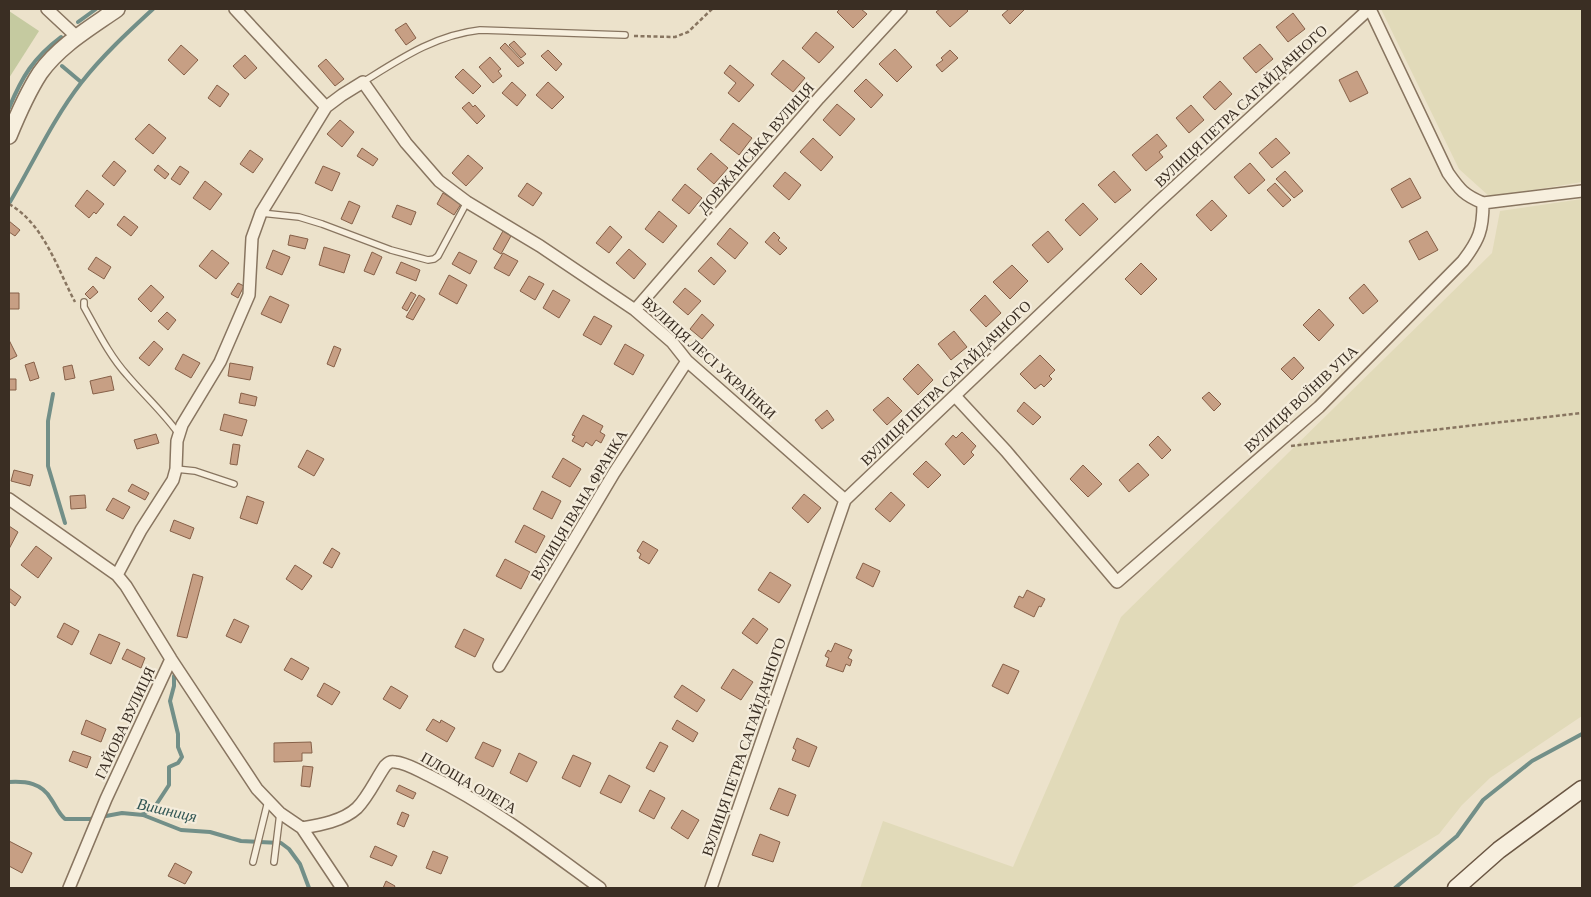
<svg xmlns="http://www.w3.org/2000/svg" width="1591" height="897" font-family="'Crimson Pro',serif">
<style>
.farmland{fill:#e1dab9}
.green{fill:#c5caa0}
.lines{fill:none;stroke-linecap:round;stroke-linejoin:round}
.stream{stroke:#728f88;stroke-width:4}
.building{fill:#c79f84;stroke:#866048}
.service-casing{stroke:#887560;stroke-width:8}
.minor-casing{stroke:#887560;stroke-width:14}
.tertiary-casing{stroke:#887560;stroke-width:18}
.secondary-casing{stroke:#6a5643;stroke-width:19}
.path{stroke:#887560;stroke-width:2.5;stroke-dasharray:4 2.5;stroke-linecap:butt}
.service{stroke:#f7efde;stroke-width:5.5}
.minor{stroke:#f7efde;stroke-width:11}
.tertiary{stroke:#f7efde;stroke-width:15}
.secondary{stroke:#f7efde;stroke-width:16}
.labels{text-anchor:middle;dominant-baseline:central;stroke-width:4.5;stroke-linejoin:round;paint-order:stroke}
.street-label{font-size:15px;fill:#3a2e23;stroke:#f4ecdb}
.water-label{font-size:16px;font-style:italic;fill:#335856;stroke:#f4ecdb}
</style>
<rect width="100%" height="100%" fill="#ece2cb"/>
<path class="farmland" d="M 1381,9 L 1582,9 L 1582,182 L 1490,197 L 1459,169 Z
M 1582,199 L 1582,716 L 1490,778 L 1462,805 L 1439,834 L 1350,888 L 860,888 L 883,821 L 1013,867 L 1121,617 L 1492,253 L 1500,211 Z"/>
<path class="green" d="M 9,11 L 39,31 L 9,78 Z"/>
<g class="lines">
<path class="stream" d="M 78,22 L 96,9
M 62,66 L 81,82
M 9,108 C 22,77 33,58 61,37
M 10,202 C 33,163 53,119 81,83 C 102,56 128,32 153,9
M 53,394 L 48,421 L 48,466 L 65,523
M 9,782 C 26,781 42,783 51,799 C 56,806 58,813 65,819 L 90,819 L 122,813 L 143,815 L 181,830 L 210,832 L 241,841 L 281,843 L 289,849 L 300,864 L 309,888
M 143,814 L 154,808 L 169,785 L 169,767 L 178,763 L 182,757 L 178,747 L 178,734 L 170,701 L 174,686 L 174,676
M 1395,888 L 1457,836 L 1483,800 L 1532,761 L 1582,734"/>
</g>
<path class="building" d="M 840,9 L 861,9 L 867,14 L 853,28 L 837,12 Z
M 940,9 L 966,9 L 968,11 L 950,27 L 936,12 Z
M 1009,9 L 1023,9 L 1024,10 L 1010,24 L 1002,15 Z
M 1293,13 L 1305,29 L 1288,42 L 1276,27 Z
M 406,23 L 416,38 L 406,45 L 395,30 Z
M 816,32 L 834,47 L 819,63 L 802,48 Z
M 514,41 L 526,54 L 521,58 L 509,45 Z
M 505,43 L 524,63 L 518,67 L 500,48 Z
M 1260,44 L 1273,59 L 1256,73 L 1243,58 Z
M 181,45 L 198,60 L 184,75 L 168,60 Z
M 895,49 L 912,67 L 897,82 L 879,64 Z
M 548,50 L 562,64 L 556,71 L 541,56 Z
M 950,50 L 958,58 L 942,72 L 936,65 L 943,60 L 941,58 Z
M 245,55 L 257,68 L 245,79 L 233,66 Z
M 490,57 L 501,69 L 498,71 L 502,76 L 493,83 L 479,67 Z
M 326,59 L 344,79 L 335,86 L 318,66 Z
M 783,60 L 805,78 L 793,92 L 771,74 Z
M 730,65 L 754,85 L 739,102 L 728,93 L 736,83 L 724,73 Z
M 463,69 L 481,86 L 473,94 L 455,77 Z
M 1357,71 L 1368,93 L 1350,102 L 1339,80 Z
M 866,79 L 883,95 L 871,108 L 854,91 Z
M 1220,81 L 1232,94 L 1215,110 L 1203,97 Z
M 512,82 L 526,95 L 517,106 L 502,93 Z
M 548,82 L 564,97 L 552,109 L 536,95 Z
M 217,85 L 229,94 L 220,107 L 208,98 Z
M 469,102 L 473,107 L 475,105 L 485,116 L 477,124 L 462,108 Z
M 837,104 L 855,119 L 840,136 L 823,120 Z
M 1191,105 L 1204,120 L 1189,133 L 1176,118 Z
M 340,120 L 354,132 L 342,147 L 327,134 Z
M 733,123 L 752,138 L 739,155 L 720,140 Z
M 149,124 L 166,138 L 153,154 L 135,139 Z
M 1157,134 L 1167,146 L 1159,152 L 1163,157 L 1146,171 L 1132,155 Z
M 813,138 L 833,157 L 821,171 L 800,152 Z
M 1276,138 L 1290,153 L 1272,168 L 1259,153 Z
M 362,148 L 378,159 L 373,166 L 357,156 Z
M 250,150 L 263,159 L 253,173 L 240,164 Z
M 711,153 L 728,168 L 714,184 L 697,169 Z
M 468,155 L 483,168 L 466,186 L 452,173 Z
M 114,161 L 126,171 L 114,186 L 102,176 Z
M 1250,163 L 1265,180 L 1249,194 L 1234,177 Z
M 158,165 L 169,174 L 165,179 L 154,170 Z
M 180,166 L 189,172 L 180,185 L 171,179 Z
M 323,166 L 340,173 L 332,191 L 315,183 Z
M 1114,171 L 1131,190 L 1115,203 L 1098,185 Z
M 1285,171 L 1303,191 L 1294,198 L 1276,179 Z
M 785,172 L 801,185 L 789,200 L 773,186 Z
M 1410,178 L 1421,198 L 1402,208 L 1391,189 Z
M 205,181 L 222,194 L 210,210 L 193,198 Z
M 527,183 L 542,193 L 533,206 L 518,196 Z
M 1275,183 L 1291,200 L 1283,207 L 1267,190 Z
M 685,184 L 702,198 L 689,214 L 672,200 Z
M 87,190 L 104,204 L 96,214 L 94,212 L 89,218 L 75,206 Z
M 443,193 L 461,204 L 454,215 L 437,204 Z
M 1212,200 L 1227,216 L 1211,231 L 1196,215 Z
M 349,201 L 360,206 L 352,224 L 341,219 Z
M 1083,203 L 1098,219 L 1080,236 L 1065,220 Z
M 397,205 L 416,212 L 411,225 L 392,217 Z
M 659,211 L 677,226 L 663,243 L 645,229 Z
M 124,216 L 138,227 L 131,236 L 117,225 Z
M 9,221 L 20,230 L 15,236 L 9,232 Z
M 610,226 L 622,237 L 609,253 L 596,243 Z
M 730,228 L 748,243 L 735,259 L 717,244 Z
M 503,231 L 511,236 L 501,254 L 493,249 Z
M 1048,231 L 1063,249 L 1048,263 L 1032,245 Z
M 1427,231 L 1438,250 L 1419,260 L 1409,241 Z
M 774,232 L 780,238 L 778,240 L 787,248 L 780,255 L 765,242 Z
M 290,235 L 308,239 L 305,249 L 288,245 Z
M 324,247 L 350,255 L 344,273 L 319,265 Z
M 629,249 L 646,264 L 634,279 L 616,263 Z
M 212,250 L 229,263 L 216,279 L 199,266 Z
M 273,250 L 290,257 L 282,275 L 266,268 Z
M 372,252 L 382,257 L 374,275 L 364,271 Z
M 459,252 L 477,261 L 470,274 L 452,264 Z
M 503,253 L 518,261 L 509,276 L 494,268 Z
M 96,257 L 111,267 L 104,279 L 88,269 Z
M 711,257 L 726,271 L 714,285 L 698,271 Z
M 401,262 L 420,270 L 416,281 L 396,273 Z
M 1141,263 L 1157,279 L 1141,295 L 1125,279 Z
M 1012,265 L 1028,281 L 1010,299 L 993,282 Z
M 449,275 L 467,285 L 457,304 L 439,294 Z
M 529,276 L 544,284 L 535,300 L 520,291 Z
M 238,283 L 244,286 L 238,298 L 231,294 Z
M 1364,284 L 1378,301 L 1363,314 L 1349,298 Z
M 151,285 L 164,297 L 151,312 L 138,299 Z
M 93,286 L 98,292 L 90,299 L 85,294 Z
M 685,288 L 701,301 L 688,315 L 673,302 Z
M 553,290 L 570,300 L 559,318 L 543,308 Z
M 411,292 L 416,295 L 407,311 L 402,308 Z
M 9,293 L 19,293 L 19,309 L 9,309 Z
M 419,295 L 425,299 L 413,320 L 406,317 Z
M 985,295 L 1001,313 L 986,327 L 970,310 Z
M 270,296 L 289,305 L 281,323 L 261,314 Z
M 1319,309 L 1334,325 L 1319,341 L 1303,325 Z
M 167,312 L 176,320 L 168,330 L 158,321 Z
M 702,314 L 714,325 L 702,339 L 690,329 Z
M 594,316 L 612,326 L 601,345 L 583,335 Z
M 954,331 L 967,347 L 951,360 L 938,344 Z
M 9,340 L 17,356 L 9,360 Z
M 154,341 L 163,349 L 149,366 L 139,358 Z
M 625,344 L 644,355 L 633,375 L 614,364 Z
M 334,346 L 341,349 L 334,367 L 327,364 Z
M 183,354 L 200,363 L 191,378 L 175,369 Z
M 1040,355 L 1055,370 L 1049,376 L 1052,379 L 1044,387 L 1041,384 L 1035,389 L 1020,374 Z
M 1294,357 L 1304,368 L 1292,380 L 1281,369 Z
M 34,362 L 39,378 L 30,381 L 25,365 Z
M 230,363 L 253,367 L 250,380 L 228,376 Z
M 918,364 L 933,380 L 918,395 L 903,379 Z
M 72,365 L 75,378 L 65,380 L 63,367 Z
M 111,376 L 114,390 L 93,394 L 90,381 Z
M 9,379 L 16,379 L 16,390 L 9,390 Z
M 1209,392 L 1221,404 L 1214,411 L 1202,398 Z
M 241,393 L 257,397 L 255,406 L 239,403 Z
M 888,397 L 902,411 L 887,425 L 873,410 Z
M 1024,402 L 1041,417 L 1033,425 L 1017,411 Z
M 827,410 L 834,420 L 822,429 L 815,420 Z
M 224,414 L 247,420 L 242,436 L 220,430 Z
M 583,415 L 603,426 L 600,432 L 605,435 L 601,443 L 596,440 L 592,446 L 586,442 L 583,447 L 572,441 L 575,436 L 572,435 Z
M 962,432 L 976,446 L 971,452 L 974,455 L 964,465 L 945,444 L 953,435 L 956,438 Z
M 156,434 L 159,443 L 137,449 L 134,440 Z
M 1158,436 L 1171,450 L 1162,459 L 1149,445 Z
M 233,444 L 240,445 L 237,465 L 230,464 Z
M 307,450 L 324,459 L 314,476 L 298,467 Z
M 563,458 L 581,469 L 570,487 L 552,477 Z
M 926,461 L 941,475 L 928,488 L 913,474 Z
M 1138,463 L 1149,475 L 1129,492 L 1119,480 Z
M 1083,465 L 1102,484 L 1088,497 L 1070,479 Z
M 14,470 L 33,475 L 30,486 L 11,481 Z
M 132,484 L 149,493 L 145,500 L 128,491 Z
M 542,491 L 561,501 L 552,519 L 533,509 Z
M 891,492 L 905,505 L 890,522 L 875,509 Z
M 804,494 L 821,508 L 808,523 L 792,508 Z
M 85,495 L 86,508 L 71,509 L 70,496 Z
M 247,496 L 264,502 L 257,524 L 240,518 Z
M 113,498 L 130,507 L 123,519 L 106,510 Z
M 174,520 L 194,528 L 190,539 L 170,531 Z
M 524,525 L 545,536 L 536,553 L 515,542 Z
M 9,526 L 18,532 L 9,549 Z
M 643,541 L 658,550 L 649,564 L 639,558 L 641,554 L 637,551 Z
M 36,546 L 52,558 L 38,578 L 21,565 Z
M 332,548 L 340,553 L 332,568 L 323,563 Z
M 505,559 L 530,572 L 521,589 L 496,576 Z
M 863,563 L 880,571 L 873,587 L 856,578 Z
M 295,565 L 312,576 L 302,590 L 286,579 Z
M 770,572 L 791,585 L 779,603 L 758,590 Z
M 193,574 L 203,577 L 187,638 L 177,636 Z
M 9,588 L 21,597 L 15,606 L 9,601 Z
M 1027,590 L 1045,599 L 1041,607 L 1039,606 L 1034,617 L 1014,607 L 1019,596 L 1023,598 Z
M 753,618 L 768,629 L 757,644 L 742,633 Z
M 234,619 L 249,626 L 241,643 L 226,636 Z
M 64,623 L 79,631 L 72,645 L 57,637 Z
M 464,629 L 484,639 L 475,657 L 455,647 Z
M 99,634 L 120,643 L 111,664 L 90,654 Z
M 835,643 L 852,650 L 848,658 L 852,660 L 850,666 L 846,664 L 843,672 L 826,666 L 829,658 L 825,656 L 828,650 L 831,652 Z
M 127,649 L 145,658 L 141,668 L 122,659 Z
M 291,658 L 309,668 L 302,680 L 284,670 Z
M 1003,664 L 1019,671 L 1008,694 L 992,686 Z
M 733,669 L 753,682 L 741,700 L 721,688 Z
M 324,683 L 340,692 L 332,705 L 317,696 Z
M 682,685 L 705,700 L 697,712 L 674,697 Z
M 391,686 L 408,696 L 400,709 L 383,699 Z
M 433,719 L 440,723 L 441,720 L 455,728 L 447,742 L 426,730 Z
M 86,720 L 106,729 L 101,742 L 81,734 Z
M 677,720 L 698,733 L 693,742 L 672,729 Z
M 797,738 L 817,747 L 809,767 L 792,760 L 796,750 L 793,748 Z
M 311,742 L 312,753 L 302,753 L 302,761 L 274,762 L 274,743 Z
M 483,742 L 501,750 L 493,767 L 475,758 Z
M 660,742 L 668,746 L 654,772 L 646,768 Z
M 73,751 L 91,757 L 87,768 L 69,761 Z
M 519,753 L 537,762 L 527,782 L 510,773 Z
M 573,755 L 591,763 L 580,787 L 562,778 Z
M 303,766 L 313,767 L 310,787 L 301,786 Z
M 609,775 L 630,786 L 621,803 L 600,793 Z
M 399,785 L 416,793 L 413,799 L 396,791 Z
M 779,788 L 796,795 L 788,816 L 770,809 Z
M 650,790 L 665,798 L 654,819 L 639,811 Z
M 682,810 L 699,820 L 688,839 L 671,828 Z
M 402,812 L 409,815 L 404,827 L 397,824 Z
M 760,834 L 780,842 L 773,862 L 752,855 Z
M 9,841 L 32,853 L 22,873 L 9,866 Z
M 375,846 L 397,856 L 392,866 L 370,857 Z
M 433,851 L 448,857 L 441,874 L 426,868 Z
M 175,863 L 192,872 L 185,884 L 168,876 Z
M 386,881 L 395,886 L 394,888 L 383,888 Z"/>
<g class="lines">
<defs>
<path id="service" d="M 363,82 C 400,59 435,35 480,30 L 625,35
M 261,213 L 299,217 L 322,224 L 391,250 L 428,260 L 434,259 L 438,256 L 467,202
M 84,302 L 84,307 C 97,330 109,355 127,375 C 144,395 163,412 178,433
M 176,469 L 195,471 L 234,484
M 253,862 L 268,801
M 274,862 L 280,813"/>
<path id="minor" d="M 47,9 L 77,37
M 326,107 L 342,95 L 363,82 L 406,143 L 439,181 L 467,202 L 540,246 L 635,310 L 672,342 L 687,361 L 845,500
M 1483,203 L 1582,191
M 635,310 L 819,98 L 901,9
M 955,396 L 1006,451 L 1117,582 L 1319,407 L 1463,261 C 1479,240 1483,230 1483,203 C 1464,195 1460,190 1448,173 L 1370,9
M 9,499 L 117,575 L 126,586 L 171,659 L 257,789 L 280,813 L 302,828 C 320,825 343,821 357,808 C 368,797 376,779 385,766 C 388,763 390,761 395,762 C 407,763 419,771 430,776 C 491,806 545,848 600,888
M 117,575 L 141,530 L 173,480 L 176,469 L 177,441 L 182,425 L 220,362 L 249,295 L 252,238 L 261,213 L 326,107 L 235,9
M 499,666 L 614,473 L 687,361
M 302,828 L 342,888
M 69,888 L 106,799 L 171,659
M 711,888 L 845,500 L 1154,206 L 1369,9"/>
<path id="tertiary" d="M 9,136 C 18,114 27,93 40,73 C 59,46 90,28 117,9"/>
<path id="secondary" d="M 1456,888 L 1499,850 L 1582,789"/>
</defs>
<use href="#service" class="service-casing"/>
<use href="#minor" class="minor-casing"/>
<use href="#tertiary" class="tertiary-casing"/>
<use href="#secondary" class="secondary-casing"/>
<path class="path" d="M 634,36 L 675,37 L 688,32 L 712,9
M 9,204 C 44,224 57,268 75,302
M 1291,446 L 1582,413"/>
<use href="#service" class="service"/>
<use href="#minor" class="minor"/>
<use href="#tertiary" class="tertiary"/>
<use href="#secondary" class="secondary"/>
</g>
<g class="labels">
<g class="street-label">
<text transform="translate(1241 106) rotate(-43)">ВУЛИЦЯ ПЕТРА САГАЙДАЧНОГО</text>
<text transform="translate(756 148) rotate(-49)">ДОВЖАНСЬКА ВУЛИЦЯ</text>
<text transform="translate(709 358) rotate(42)">ВУЛИЦЯ ЛЕСІ УКРАЇНКИ</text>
<text transform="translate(946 383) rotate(-44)">ВУЛИЦЯ ПЕТРА САГАЙДАЧНОГО</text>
<text transform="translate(1301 399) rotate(-43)">ВУЛИЦЯ ВОЇНІВ УПА</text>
<text transform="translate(579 505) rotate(-59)">ВУЛИЦЯ ІВАНА ФРАНКА</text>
<text transform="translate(125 723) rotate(-65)">ГАЙОВА ВУЛИЦЯ</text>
<text transform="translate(744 747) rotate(-71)">ВУЛИЦЯ ПЕТРА САГАЙДАЧНОГО</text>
<text transform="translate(469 783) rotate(30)">ПЛОЩА ОЛЕГА</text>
</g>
<g class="water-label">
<text transform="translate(167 810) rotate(13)">Вишниця</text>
</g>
</g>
<rect width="1591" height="897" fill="none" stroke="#3a2e23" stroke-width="20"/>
</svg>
